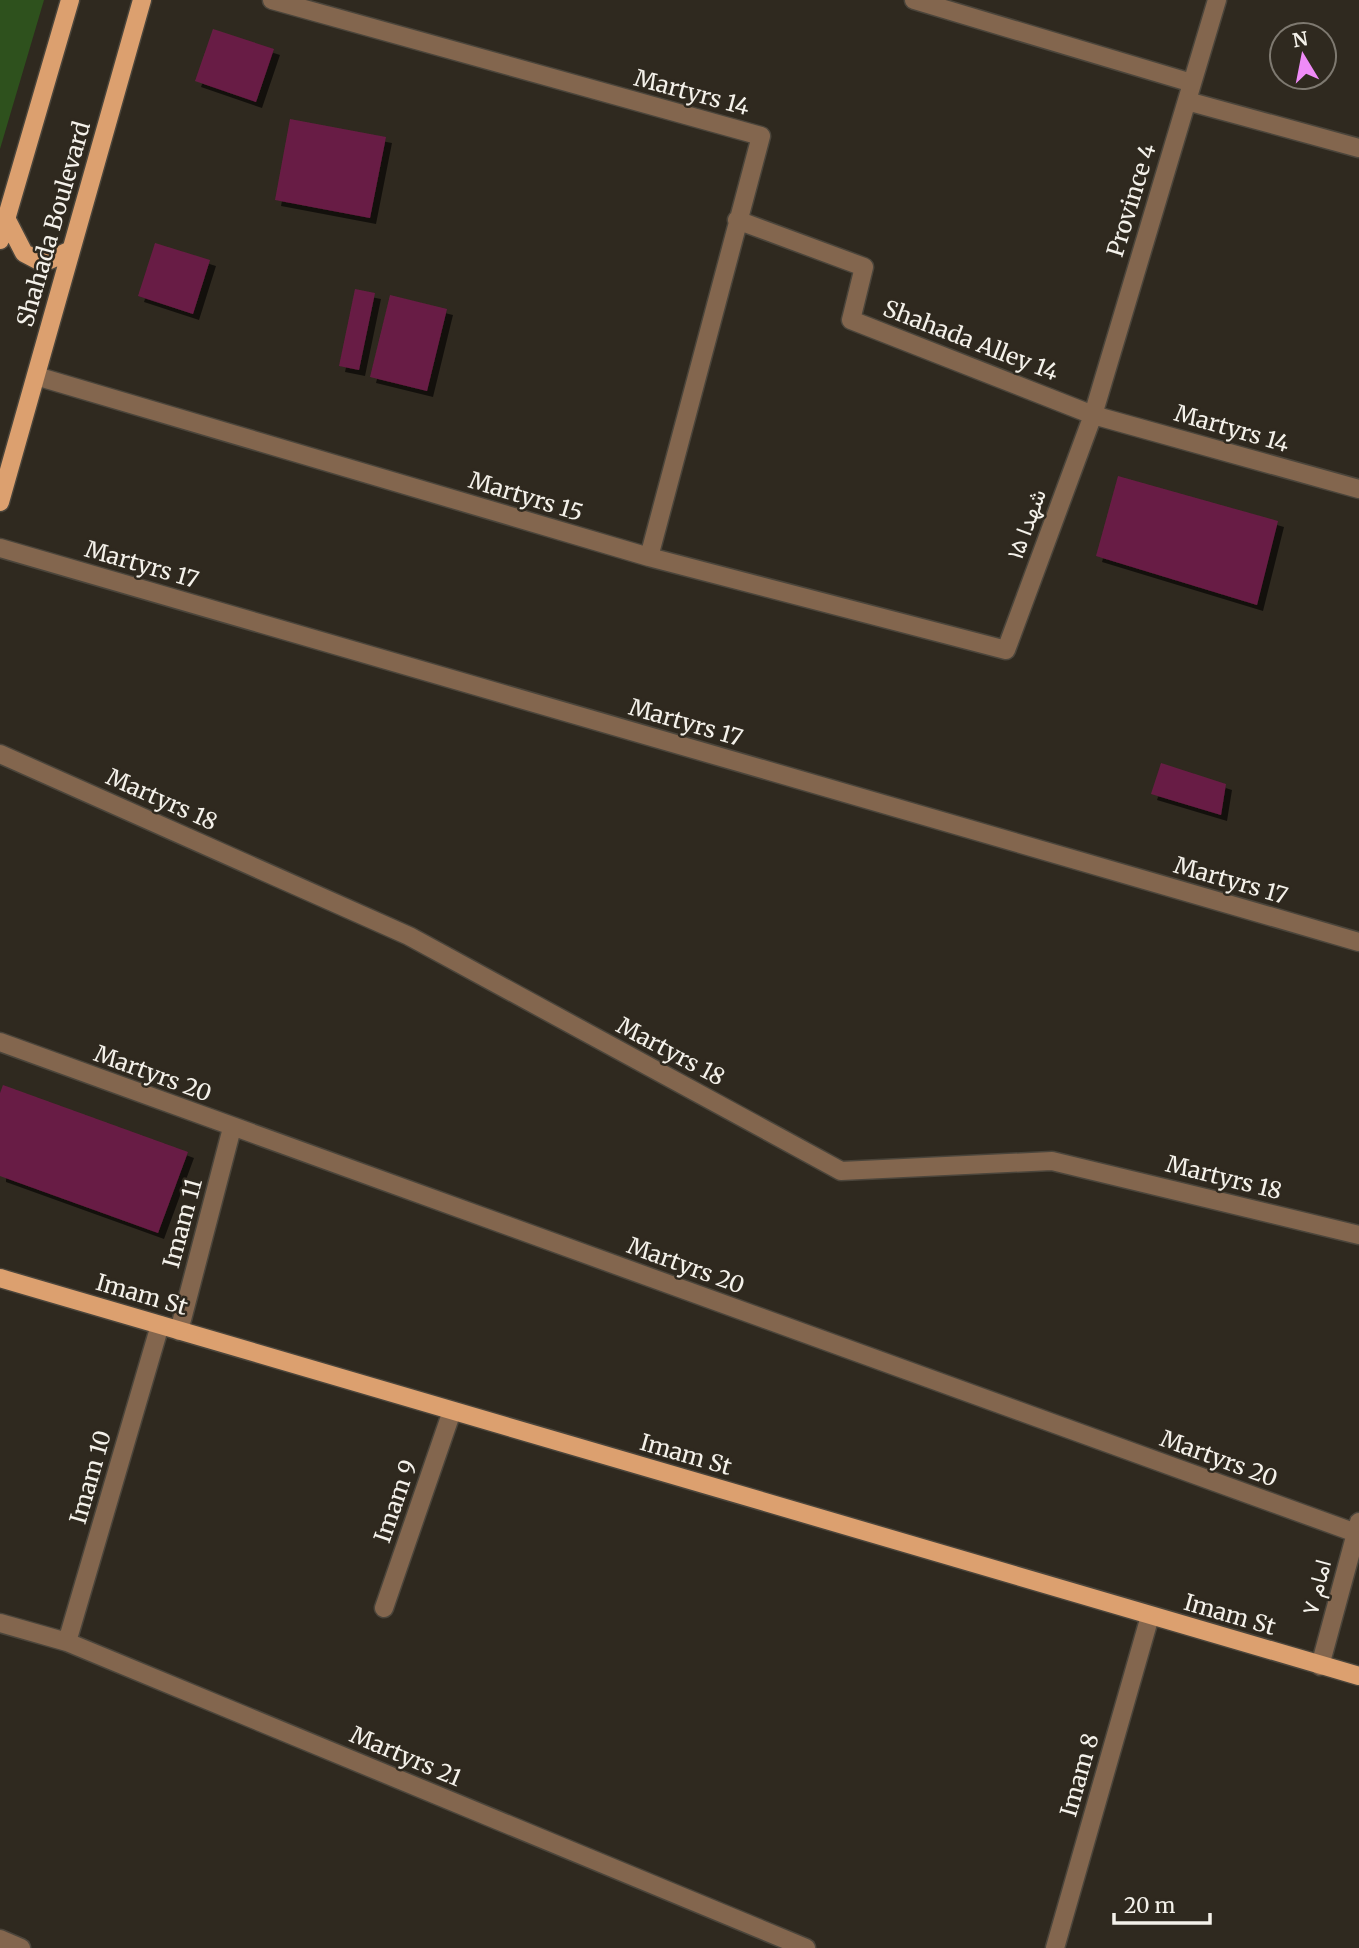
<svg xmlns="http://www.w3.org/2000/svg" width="1359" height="1948" font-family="Merriweather,Vazirmatn,serif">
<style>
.green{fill:#2e511d}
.building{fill:#681d44;filter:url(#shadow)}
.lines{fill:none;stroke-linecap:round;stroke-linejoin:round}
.minor-casing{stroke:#4b453b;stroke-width:21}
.major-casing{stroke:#4b453b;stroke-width:21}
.minor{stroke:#83664e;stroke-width:18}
.major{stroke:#dca06f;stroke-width:18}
.labels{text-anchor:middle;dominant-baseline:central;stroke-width:5;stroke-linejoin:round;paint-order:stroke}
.street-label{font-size:23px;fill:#f4f1ea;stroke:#2f291f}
</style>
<defs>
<filter id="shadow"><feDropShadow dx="6" dy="6" stdDeviation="0" flood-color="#0009"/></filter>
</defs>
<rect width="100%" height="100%" fill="#2f291f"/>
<path class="green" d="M 0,0 L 44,0 L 0,149 Z"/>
<path class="building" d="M 213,29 L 274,49 L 256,102 L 195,81 Z
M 290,119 L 386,137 L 370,218 L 275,200 Z
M 155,243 L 210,260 L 193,314 L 138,296 Z
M 355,289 L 375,293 L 359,370 L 339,366 Z
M 390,295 L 447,309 L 427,391 L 370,377 Z
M 1118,476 L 1278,521 L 1257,605 L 1096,556 Z
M 1161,763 L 1226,784 L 1221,815 L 1151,794 Z
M 3,1085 L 188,1152 L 158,1233 L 0,1176 L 0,1093 Z"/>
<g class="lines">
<defs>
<path id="minor" d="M 272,0 L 761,136 L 649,557
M 914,0 L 1192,83
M 1187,101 L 1359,148
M 737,220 L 864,267 L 851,320 L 1093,415 L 1359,489
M 36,376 L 649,557 L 1006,650 L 1093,415 L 1217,0
M 0,548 L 1359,942
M 0,754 L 409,936 L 841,1171 L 1052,1161 L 1359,1235
M 0,1042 L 1356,1533
M 179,1331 L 232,1128
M 384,1608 L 452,1411
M 0,1623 L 67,1642 L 806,1948
M 67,1642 L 160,1325
M 1320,1666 L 1359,1522
M 0,1939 L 21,1948
M 1055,1948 L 1150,1616"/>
<path id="major" d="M 6,218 L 24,253 L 43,263 L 71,250
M 0,240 L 70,0
M 0,502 L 142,0
M 0,1278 L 1359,1676"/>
</defs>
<use href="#minor" class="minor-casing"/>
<use href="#major" class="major-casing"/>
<use href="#minor" class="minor"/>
<use href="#major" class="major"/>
</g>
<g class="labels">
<g class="street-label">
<text transform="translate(692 92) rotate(15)">Martyrs 14</text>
<text transform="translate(1131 200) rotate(-73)">Province 4</text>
<text transform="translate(53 224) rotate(-74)">Shahada Boulevard</text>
<text transform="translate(971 340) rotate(21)">Shahada Alley 14</text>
<text transform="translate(1232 428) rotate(16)">Martyrs 14</text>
<text transform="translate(526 496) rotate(17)">Martyrs 15</text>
<text transform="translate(1026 524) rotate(-70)">شهدا ۱۵</text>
<text transform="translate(142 564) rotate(16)">Martyrs 17</text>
<text transform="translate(686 722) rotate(16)">Martyrs 17</text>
<text transform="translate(162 799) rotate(24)">Martyrs 18</text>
<text transform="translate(1231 880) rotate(16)">Martyrs 17</text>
<text transform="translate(671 1051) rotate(28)">Martyrs 18</text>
<text transform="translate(153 1073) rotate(20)">Martyrs 20</text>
<text transform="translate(1224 1177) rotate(14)">Martyrs 18</text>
<text transform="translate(182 1223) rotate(-75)">Imam 11</text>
<text transform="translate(686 1265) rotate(20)">Martyrs 20</text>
<text transform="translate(142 1294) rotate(16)">Imam St</text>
<text transform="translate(686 1454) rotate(16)">Imam St</text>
<text transform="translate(1219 1458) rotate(20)">Martyrs 20</text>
<text transform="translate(90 1477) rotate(-74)">Imam 10</text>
<text transform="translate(395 1501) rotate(-71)">Imam 9</text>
<text transform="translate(1316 1587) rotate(-75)">امام ۷</text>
<text transform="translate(1230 1614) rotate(16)">Imam St</text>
<text transform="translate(406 1756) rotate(23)">Martyrs 21</text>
<text transform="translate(1079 1775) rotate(-74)">Imam 8</text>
</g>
</g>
<g transform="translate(1303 56) rotate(350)"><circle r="33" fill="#2f291f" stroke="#7e7970" stroke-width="2"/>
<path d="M0-5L12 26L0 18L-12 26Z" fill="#ef8bf7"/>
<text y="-10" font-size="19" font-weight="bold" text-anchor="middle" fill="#f4f1ea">N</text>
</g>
<path d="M1114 1913v10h96v-10" fill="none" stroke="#f4f1ea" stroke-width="3.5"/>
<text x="1124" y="1913" font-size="21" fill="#f4f1ea" stroke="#2f291f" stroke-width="5" paint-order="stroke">20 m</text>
</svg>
